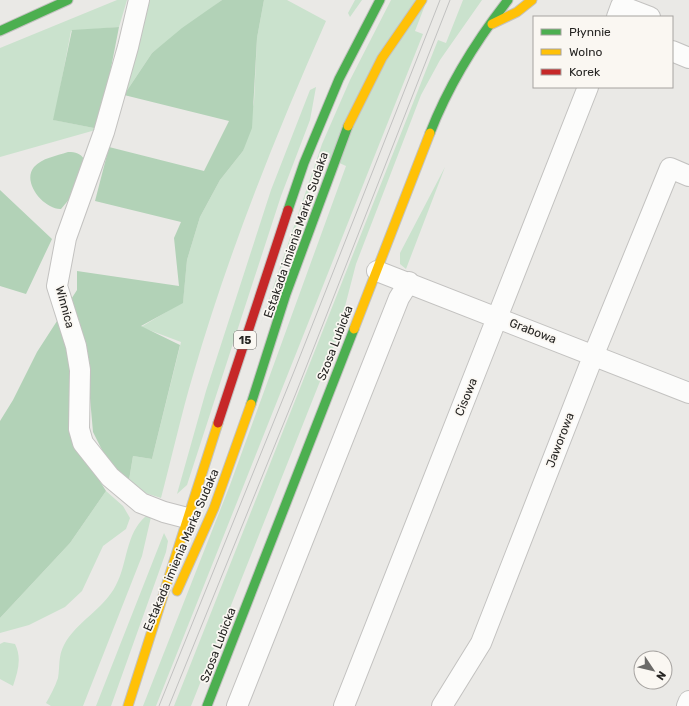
<svg xmlns="http://www.w3.org/2000/svg" width="689" height="706" font-family="Rubik,sans-serif">
<style>
.green{fill:#cae2cd}
.forest{fill:#b2d2b7}
.lines{fill:none;stroke-linecap:round;stroke-linejoin:round}
.street-casing{stroke:#c3c2c0;stroke-width:22}
.fast-casing{stroke:#c3c2c0;stroke-width:11}
.slow-casing{stroke:#c3c2c0;stroke-width:11}
.jam-casing{stroke:#c3c2c0;stroke-width:11}
.street{stroke:#fcfcfb;stroke-width:20}
.fast{stroke:#4caf50;stroke-width:9}
.slow{stroke:#ffc107;stroke-width:9}
.jam{stroke:#c62828;stroke-width:9}
.tram{stroke:#c2c2c1;stroke-width:1}
.labels{text-anchor:middle;dominant-baseline:central;stroke-width:3.5;stroke-linejoin:round;paint-order:stroke}
.shield{fill:#faf7f2;stroke:#666562;stroke-width:1}
.shield-label{font-size:11px;font-weight:bold;fill:#272624}
.street-label{font-size:12px;fill:#272624;stroke:#faf7f2}
</style>
<rect width="100%" height="100%" fill="#eae9e6"/>
<path class="green" d="M 117,0 L 127,0 L 119,27 L 71,31 L 54,120 L 99,129 L 0,157 L 0,48 Z
M 145,0 L 222,0 L 152,53 L 124,95 Z
M 264,0 L 287,0 L 326,21 C 275,136 228,254 193,375 C 181,415 172,457 161,498 L 145,493 L 129,480 L 133,456 L 152,459 L 181,342 L 141,327 L 183,302 L 187,260 L 200,217 L 220,180 L 243,151 L 254,102 L 257,38 Z
M 355,0 L 362,0 L 350,17 L 348,13 Z
M 391,0 L 427,0 L 415,31 L 423,34 L 156,706 L 143,706 L 230,485 L 346,166 L 322,155 L 260,326 L 322,144 L 350,80 Z
M 463,0 L 482,0 L 440,60 L 421,95 L 356,264 L 336,341 L 191,706 L 174,706 L 438,40 L 446,43 Z
M 316,87 L 310,120 L 281,196 L 187,485 L 177,494 L 206,391 L 271,190 L 310,90 Z
M 445,167 L 406,269 L 400,264 L 400,253 Z
M 106,491 L 123,506 L 130,518 L 126,529 L 103,546 L 82,591 L 65,607 L 29,625 L 0,633 L 0,618 L 70,543 Z
M 146,516 L 151,517 L 142,556 L 83,706 L 51,706 L 46,703 C 50,696 55,687 58,678 C 60,667 58,656 64,645 C 76,622 104,609 116,585 C 128,563 125,534 146,516 Z
M 164,533 L 168,541 L 166,552 L 111,706 L 96,706 Z
M 4,642 L 15,644 C 22,658 18,671 13,686 L 0,679 L 0,644 Z"/>
<path class="forest" d="M 222,0 L 264,0 L 257,38 L 252,128 L 243,151 L 220,180 L 200,217 L 187,260 L 183,303 L 141,326 L 180,345 L 152,459 L 133,456 L 129,480 L 108,462 L 93,432 L 86,353 L 69,358 L 71,434 L 106,491 L 70,543 L 0,618 L 0,421 L 13,400 L 37,352 L 77,290 L 77,271 L 179,286 L 174,238 L 181,222 L 95,201 L 109,147 L 204,171 L 229,121 L 124,95 L 152,53 L 182,28 Z
M 119,27 L 99,129 L 53,120 L 72,30 Z
M 68,152 C 76,152 80,153 85,160 L 71,197 L 61,209 C 45,210 21,183 34,167 C 42,158 56,156 68,152 Z
M 0,190 L 52,239 L 26,294 L 0,286 Z"/>
<g class="lines">
<defs>
<path id="street" d="M 139,0 L 128,47 L 104,132 L 66,238 L 57,286 L 76,346 L 80,370 L 79,429 L 83,443 L 110,477 L 141,503 L 164,512 L 187,518
M 617,17 L 621,6 L 650,17
M 672,51 L 689,58
M 377,271 L 689,393
M 237,706 L 399,298 L 409,282
M 344,706 L 588,87
M 442,706 L 481,643 L 594,354 L 670,168 L 689,176
M 687,706 L 689,701"/>
<path id="fast" d="M 0,31 L 68,0
M 430,133 C 449,84 476,41 508,0
M 288,210 L 304,163 L 339,79 L 380,0
M 251,404 L 286,294 L 348,126
M 207,706 L 354,329"/>
<path id="slow" d="M 492,24 L 517,12 L 532,0
M 348,126 L 382,58 L 422,0
M 354,329 L 430,133
M 177,591 L 214,508 L 251,404
M 128,706 L 218,423"/>
<path id="jam" d="M 218,423 L 288,210"/>
</defs>
<use href="#street" class="street-casing"/>
<use href="#fast" class="fast-casing"/>
<use href="#slow" class="slow-casing"/>
<use href="#jam" class="jam-casing"/>
<use href="#street" class="street"/>
<use href="#fast" class="fast"/>
<use href="#slow" class="slow"/>
<use href="#jam" class="jam"/>
<path class="tram" d="M 159,706 L 295,369 L 440,0
M 169,706 L 296,393 L 450,0"/>
</g>
<g class="labels">
<rect class="shield" x="234" y="331" width="22" height="18" rx="3"/>
<g class="shield-label">
<text x="245" y="340">15</text>
</g>
<g class="street-label">
<text transform="translate(296 235) rotate(-71)">Estakada imienia Marka Sudaka</text>
<text transform="translate(65 307) rotate(75)">Winnica</text>
<text transform="translate(533 331) rotate(21)">Grabowa</text>
<text transform="translate(335 343) rotate(-69)">Szosa Lubicka</text>
<text transform="translate(466 397) rotate(-68)">Cisowa</text>
<text transform="translate(560 440) rotate(-69)">Jaworowa</text>
<text transform="translate(181 550) rotate(-67)">Estakada imienia Marka Sudaka</text>
<text transform="translate(218 645) rotate(-69)">Szosa Lubicka</text>
</g>
</g>
<rect x="533" y="16" width="140" height="72" fill="#faf7f2" stroke="#a6a3a0"/>
<rect x="541" y="29" width="20" height="6" fill="#4caf50" stroke="#a6a3a0"/>
<text x="569" y="36" font-size="12" fill="#272624">Płynnie</text>
<rect x="541" y="49" width="20" height="6" fill="#ffc107" stroke="#a6a3a0"/>
<text x="569" y="56" font-size="12" fill="#272624">Wolno</text>
<rect x="541" y="69" width="20" height="6" fill="#c62828" stroke="#a6a3a0"/>
<text x="569" y="76" font-size="12" fill="#272624">Korek</text>
<g transform="translate(653 670) rotate(125)"><circle r="19" fill="#faf7f2" stroke="#a6a3a0"/>
<path d="M0-3L7 15L0 10L-7 15Z" fill="#6b6a68"/>
<text y="-6" font-size="11" font-weight="bold" text-anchor="middle" fill="#272624">N</text>
</g>
</svg>
